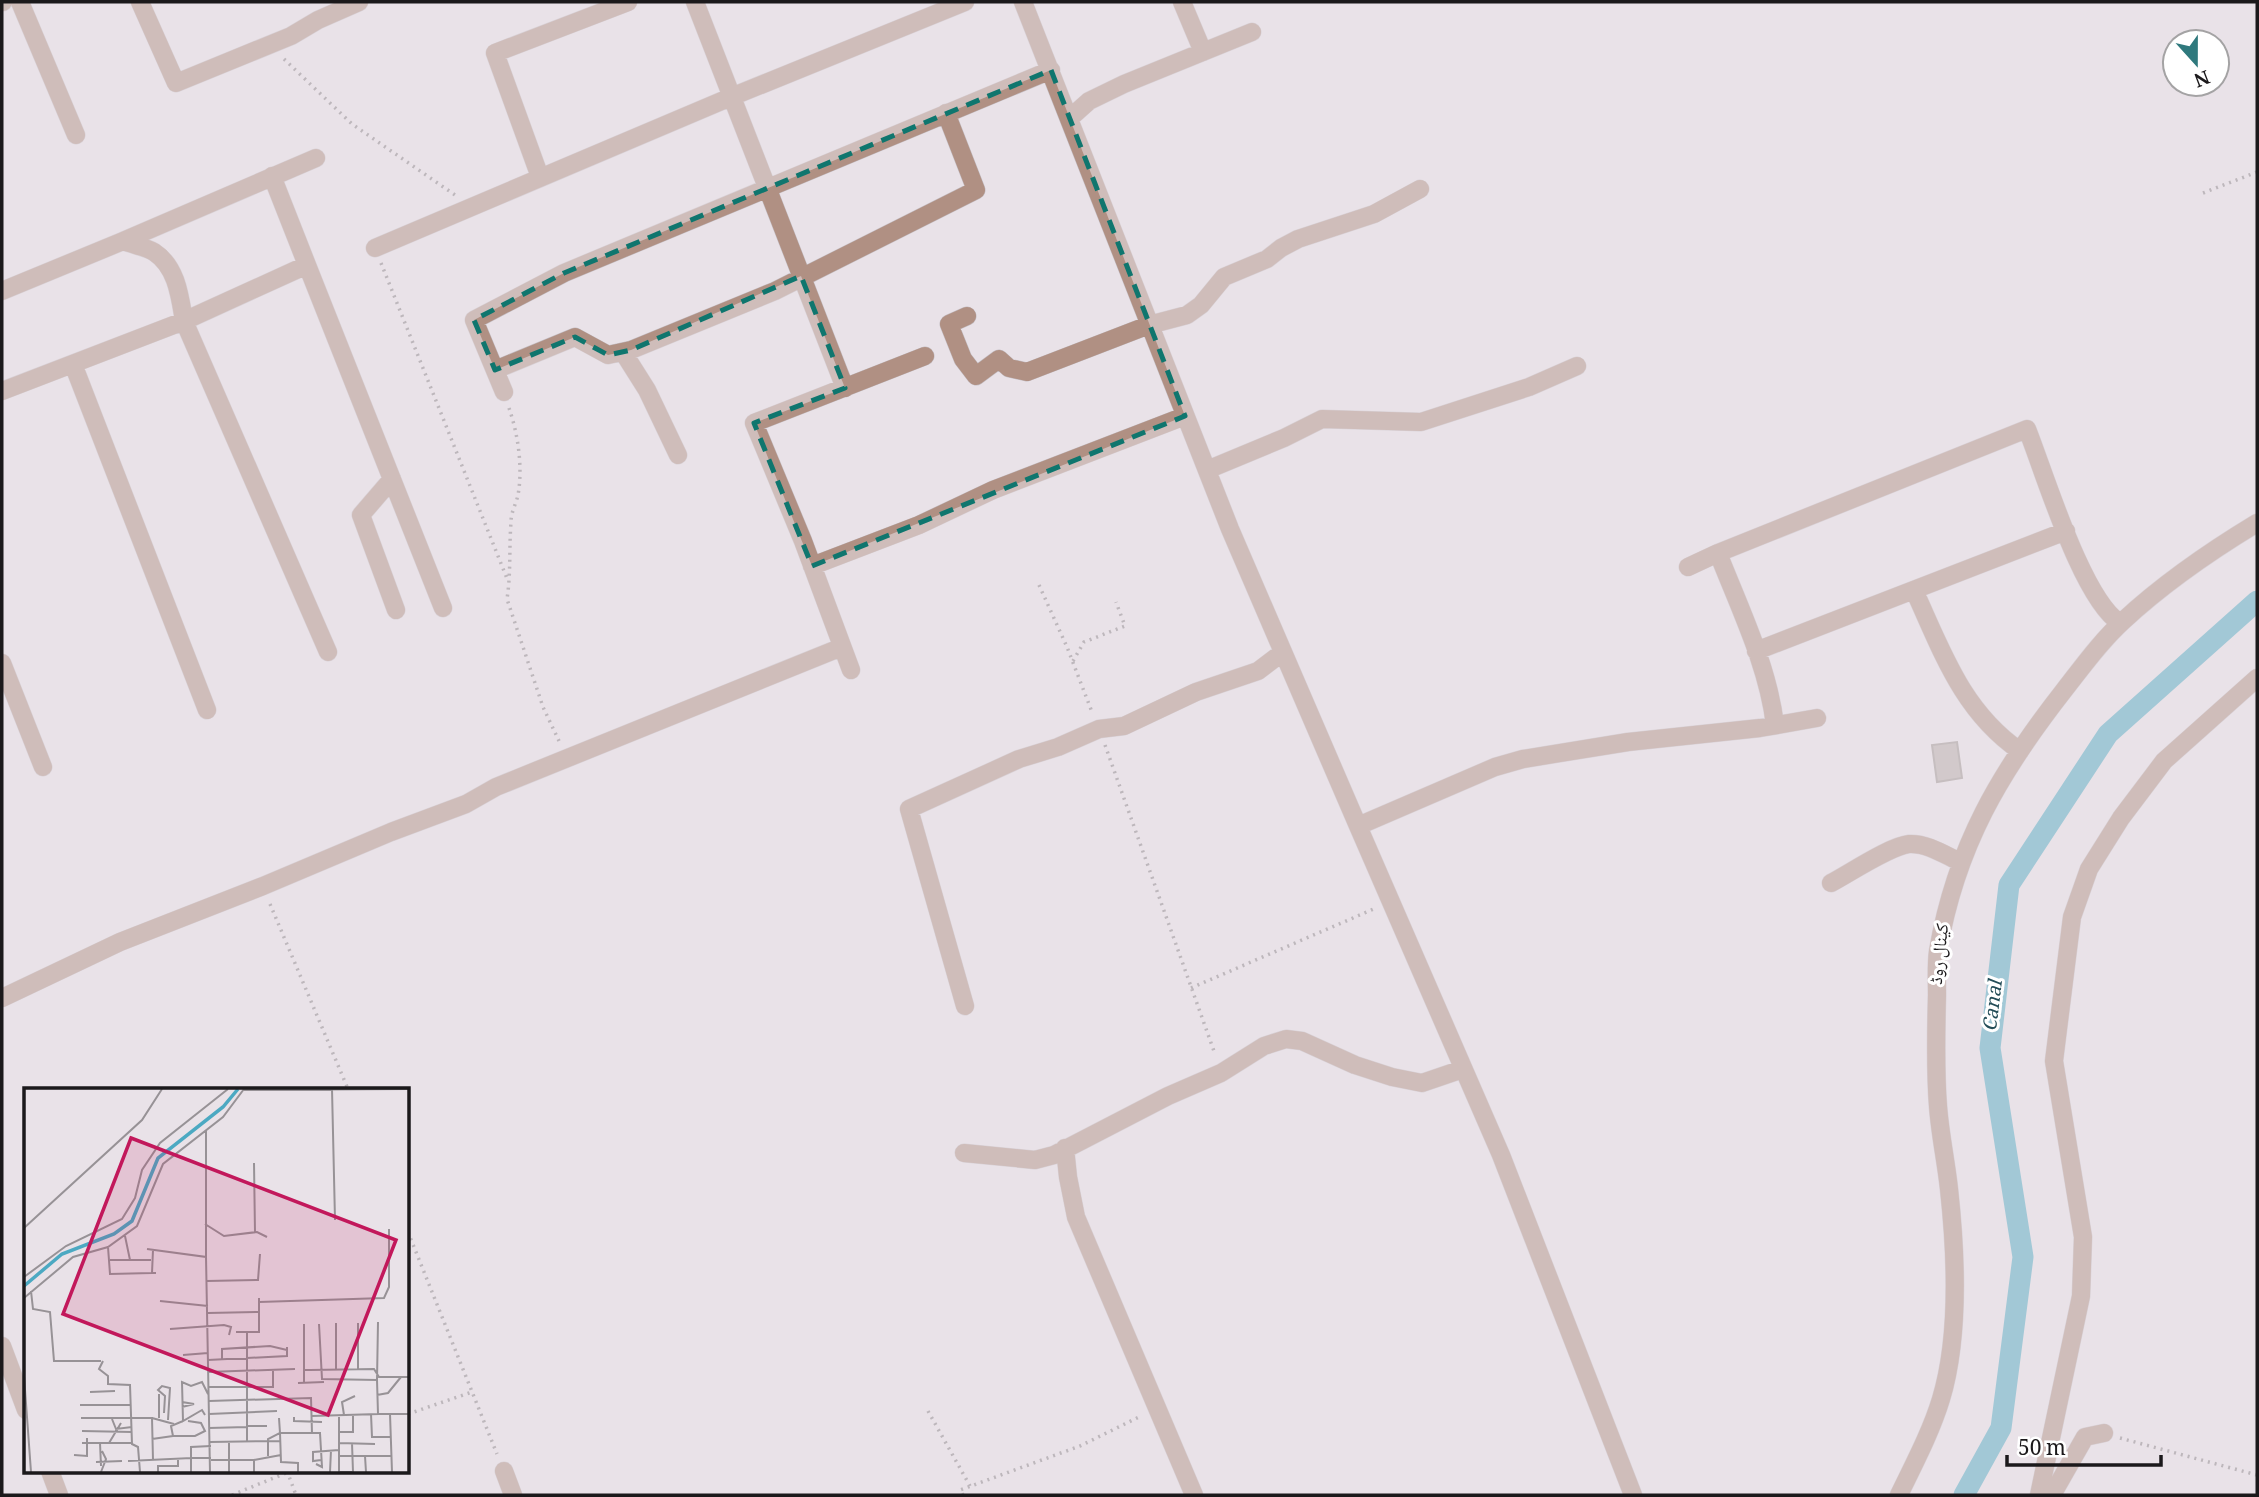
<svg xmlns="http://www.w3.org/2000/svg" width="2259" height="1497" font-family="Georgia,'Noto Naskh Arabic',serif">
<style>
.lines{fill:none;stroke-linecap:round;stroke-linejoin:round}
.canal{stroke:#4ca9c2;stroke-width:21}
.building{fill:#b5aca8;stroke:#9c9390;stroke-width:2}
.minor-casing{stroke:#c4bec3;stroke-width:19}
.path{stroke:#888387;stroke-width:3.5;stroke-dasharray:2 5;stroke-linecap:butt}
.minor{stroke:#b09083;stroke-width:18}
.marked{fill:none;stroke:#0f766e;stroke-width:5;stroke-dasharray:14 9;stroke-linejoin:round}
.labels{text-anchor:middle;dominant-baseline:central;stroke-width:6;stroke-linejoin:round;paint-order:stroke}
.street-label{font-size:18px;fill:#1b191b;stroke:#fff}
.water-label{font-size:19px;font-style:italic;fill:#234c57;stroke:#fff}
.inset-river{fill:none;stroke:#4ca9c2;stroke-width:3.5}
.inset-road{fill:none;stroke:#979296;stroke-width:2}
.view{fill:#c2185b;fill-opacity:0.15;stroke:#c2185b;stroke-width:3.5}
.inset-edge{fill:none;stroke:#1b191b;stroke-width:3.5}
</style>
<rect width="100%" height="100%" fill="#e9e2e8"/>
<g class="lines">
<path class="canal" d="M 1964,1495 L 2001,1428 L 2023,1257 L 1990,1048 L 2009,885 L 2108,734 L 2257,601"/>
</g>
<path class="building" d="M 1957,742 L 1962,778 L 1937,782 L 1932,745 Z"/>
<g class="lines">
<defs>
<path id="minor" d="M 2,2 L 3,2
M 20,2 L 76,135
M 140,2 L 176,83 L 291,36 L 318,20 L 359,2
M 695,2 L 845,388
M 1023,2 L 1230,529 L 1358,826 L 1495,767 L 1523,759 L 1628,742 L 1760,728 L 1817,718
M 1182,2 L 1203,52
M 1070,118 L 1089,101 L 1124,84 L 1252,32
M 540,177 L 495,53 L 628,2
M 123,241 L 316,158
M 375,248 L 731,97 L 965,2
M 307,265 L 443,608
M 2,291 L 123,241 C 133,245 146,247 154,252 C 177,267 180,297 184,321 L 328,652
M 967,316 L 949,324 L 963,359 L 976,376 L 999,359 L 1009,368 L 1027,372 L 1149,325 L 1187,315 L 1201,305 L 1224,277 L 1267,259 L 1281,248 L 1298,239 L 1374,214 L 1420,189
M 623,352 L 647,390 L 678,455
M 73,364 L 207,710
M 495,370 L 575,337 L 608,355 L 631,350 L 775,291 L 976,190 L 946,113
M 2,391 L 184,321 L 307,265 L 272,176
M 504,392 L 474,320 L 564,273 L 1051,70
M 1207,470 L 1284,438 L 1322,419 L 1421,422 L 1529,387 L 1577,366
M 392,479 L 361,515 L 396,610
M 1718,553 L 2027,429 C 2045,474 2082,599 2120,623
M 812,566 L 919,525 L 993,490 L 1185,416
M 1688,567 L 1718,553 C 1740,609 1768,666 1775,725
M 1914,590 C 1942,651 1962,711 2020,751
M 1756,651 L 2066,531
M 2,663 L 43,767
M 851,670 L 803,541 L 754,423 L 925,356
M 1358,826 L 1501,1155 L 1633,1495
M 1831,883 C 1850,873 1890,846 1909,844 C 1927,843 1945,855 1960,862
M 2,998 L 120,942 L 263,886 L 391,832 L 466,804 L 496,787 L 842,647
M 965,1006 L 909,809 L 1019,759 L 1058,747 L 1099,729 L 1124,726 L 1196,692 L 1258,671 L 1283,652
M 1065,1148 L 1068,1177 L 1076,1217 L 1194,1495
M 964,1153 L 1035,1160 L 1054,1155 L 1168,1096 L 1221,1073 L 1264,1046 L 1286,1039 L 1302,1041 L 1355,1065 L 1392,1077 L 1422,1083 L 1463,1069
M 2,1346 L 26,1410
M 50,1471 L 59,1495
M 504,1471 L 513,1495
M 1899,1495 C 1914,1464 1931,1432 1941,1399 C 1960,1336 1956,1253 1949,1189 C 1946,1161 1940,1134 1938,1106 C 1935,1069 1936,1032 1937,995 C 1937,980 1936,965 1938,951 C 1956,846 2000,772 2065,689 C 2083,666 2101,641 2123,621 C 2164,583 2209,552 2257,523
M 2039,1495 L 2081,1296 L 2083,1237 L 2054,1061 L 2072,917 L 2089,869 L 2121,818 L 2164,761 L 2257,678
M 2052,1495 L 2085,1437 L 2104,1433"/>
</defs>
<use href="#minor" class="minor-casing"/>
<path class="path" d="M 284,59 L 352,124 L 455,195
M 2203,193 L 2257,172
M 381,263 L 508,581
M 509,408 C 518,434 523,467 518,495 C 516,504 511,512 511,522 C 509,548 511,573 507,599 L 543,707 L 559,741
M 1039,585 L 1067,647 L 1092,712
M 1073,661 L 1084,642 L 1125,626 L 1116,602
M 1105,745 L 1215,1054
M 270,904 L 348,1089
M 1191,988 L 1376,908
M 408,1232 L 497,1454
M 928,1411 L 970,1486
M 408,1414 L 472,1392
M 2120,1438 L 2257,1475
M 287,1471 L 296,1495
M 232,1495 L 291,1471
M 963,1495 L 960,1490 L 1080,1446 L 1141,1416"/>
<use href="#minor" class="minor"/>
</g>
<path d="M0 0H2259V1497H0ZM 1051,70 L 1185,416 L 812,566 L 754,423 L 845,388 L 801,276 L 631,350 L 608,355 L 575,337 L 495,370 L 474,320 L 564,273 Z" fill="#e9e2e8" fill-opacity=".55" fill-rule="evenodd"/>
<path class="marked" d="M 1051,70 L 1185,416 L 812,566 L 754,423 L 845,388 L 801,276 L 631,350 L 608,355 L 575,337 L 495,370 L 474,320 L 564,273 Z"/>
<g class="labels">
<g class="street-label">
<text transform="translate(1941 954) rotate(-84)">کینال روڈ</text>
</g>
<g class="water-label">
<text transform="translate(1995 1006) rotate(-83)">Canal</text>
</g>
</g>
<g transform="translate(24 1088)">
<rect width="385" height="385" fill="#e9e2e8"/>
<path class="inset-river" d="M 0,198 L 38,166 L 90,146 L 108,133 L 134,70 L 199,19 L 214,1"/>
<path class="inset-road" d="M 308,1 L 311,132M 220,2 L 385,1M 182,42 L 182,169M 230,75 L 231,145M 181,136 L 200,148 L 233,144 L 243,149M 0,140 L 118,32 L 138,1M 101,148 L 106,172M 84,159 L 86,186 L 128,185M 123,161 L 182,169 L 186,384M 129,162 L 128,185 L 132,185M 86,172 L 127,172M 0,189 L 42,158 L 98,131 L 111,110 L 118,82 L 136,55 L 204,1M 183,193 L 234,192 L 236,166M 7,203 L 9,221 L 26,224 L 30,273 L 77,273M 0,210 L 49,169 L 84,159 L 113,138 L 139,76 L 199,29 L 220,1M 136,213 L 184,218M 235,214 L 360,210 L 365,199 L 365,141M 184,225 L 234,224M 312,235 L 312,281M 334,235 L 334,282M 280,236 L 280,282M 295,236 L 298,291 L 353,292 L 354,234M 146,241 L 200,237 L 207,239 L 205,247M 212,244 L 235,244 L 235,210M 223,244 L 223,338M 159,267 L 184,265M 198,271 L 198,261 L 246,258 L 263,262M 184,272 L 263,268 L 263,259M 79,273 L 75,281 L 84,288 L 84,296 L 106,297 L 108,356 L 114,359 L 116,384M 184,284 L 271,281M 0,288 L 7,384M 274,295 L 300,294M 280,295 L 280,282 L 286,282 L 350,281 L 355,289 L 385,289M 185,299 L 249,299 L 249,282M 66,304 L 91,303M 353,307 L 364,305 L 377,289M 185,313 L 287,310 L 288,345 L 296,345 L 298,379 L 292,376M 56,317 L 107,317M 158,319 L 170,316 L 158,314M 140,325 L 141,308 L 134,302 L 138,298 L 146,300 L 144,332M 185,326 L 253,323M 347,326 L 348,349 L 366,349M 354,326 L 366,326 L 368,384M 366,326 L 385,326 L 385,331M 181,327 L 178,322 L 159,333 L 158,294 L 167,298 L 178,294 L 184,306M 315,327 L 315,384M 320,327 L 318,314 L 331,308M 288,328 L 354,326 L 353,292M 270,329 L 270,333 L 298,334M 57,330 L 128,330 L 129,372M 128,330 L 150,336M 135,330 L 135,306M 88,331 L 92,341 L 108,339M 159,333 L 147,338 L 149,348 L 171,348 L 181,343 L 177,335 L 164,333M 185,340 L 223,339M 58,343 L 108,344M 316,344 L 329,344 L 329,327M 128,351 L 149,348M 223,353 L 223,338 L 243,338M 186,354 L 256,353M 58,355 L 76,355 L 77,378M 76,355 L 108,355M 85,355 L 97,335M 315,355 L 351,356M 187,358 L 167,359 L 167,370 L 187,370M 50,367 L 63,368 L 63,350M 244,368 L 244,351 L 256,345 L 255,330M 315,368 L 341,368 L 342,384M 341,368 L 367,368M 187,372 L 230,372 L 230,384M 230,372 L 257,367M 297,372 L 289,373 L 289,364 L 315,362M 104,373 L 167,370 L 167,384M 72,374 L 98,373M 77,384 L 82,371 L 78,363M 134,384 L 134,378 L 154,378 L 154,371M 205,384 L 205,354M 274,384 L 274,375 L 257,374 L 256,345 L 288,345M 306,384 L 307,362M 315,384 L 329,384 L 328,355"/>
<path class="view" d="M 107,50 L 372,152 L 304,327 L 39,226 Z"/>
<rect width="385" height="385" class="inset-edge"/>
</g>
<rect width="2259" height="1497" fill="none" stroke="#1b191b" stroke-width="7"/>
<g transform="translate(2196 63) rotate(159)"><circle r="33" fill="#ffffff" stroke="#a4a3a4" stroke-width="2"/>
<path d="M0-5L12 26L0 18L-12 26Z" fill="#2f797d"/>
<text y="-10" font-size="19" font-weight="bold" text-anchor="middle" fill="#1b191b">N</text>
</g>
<path d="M2007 1455v10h154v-10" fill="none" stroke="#1b191b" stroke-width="3.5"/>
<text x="2018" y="1455" font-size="21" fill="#1b191b" stroke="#ffffff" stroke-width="5" paint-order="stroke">50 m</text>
</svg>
